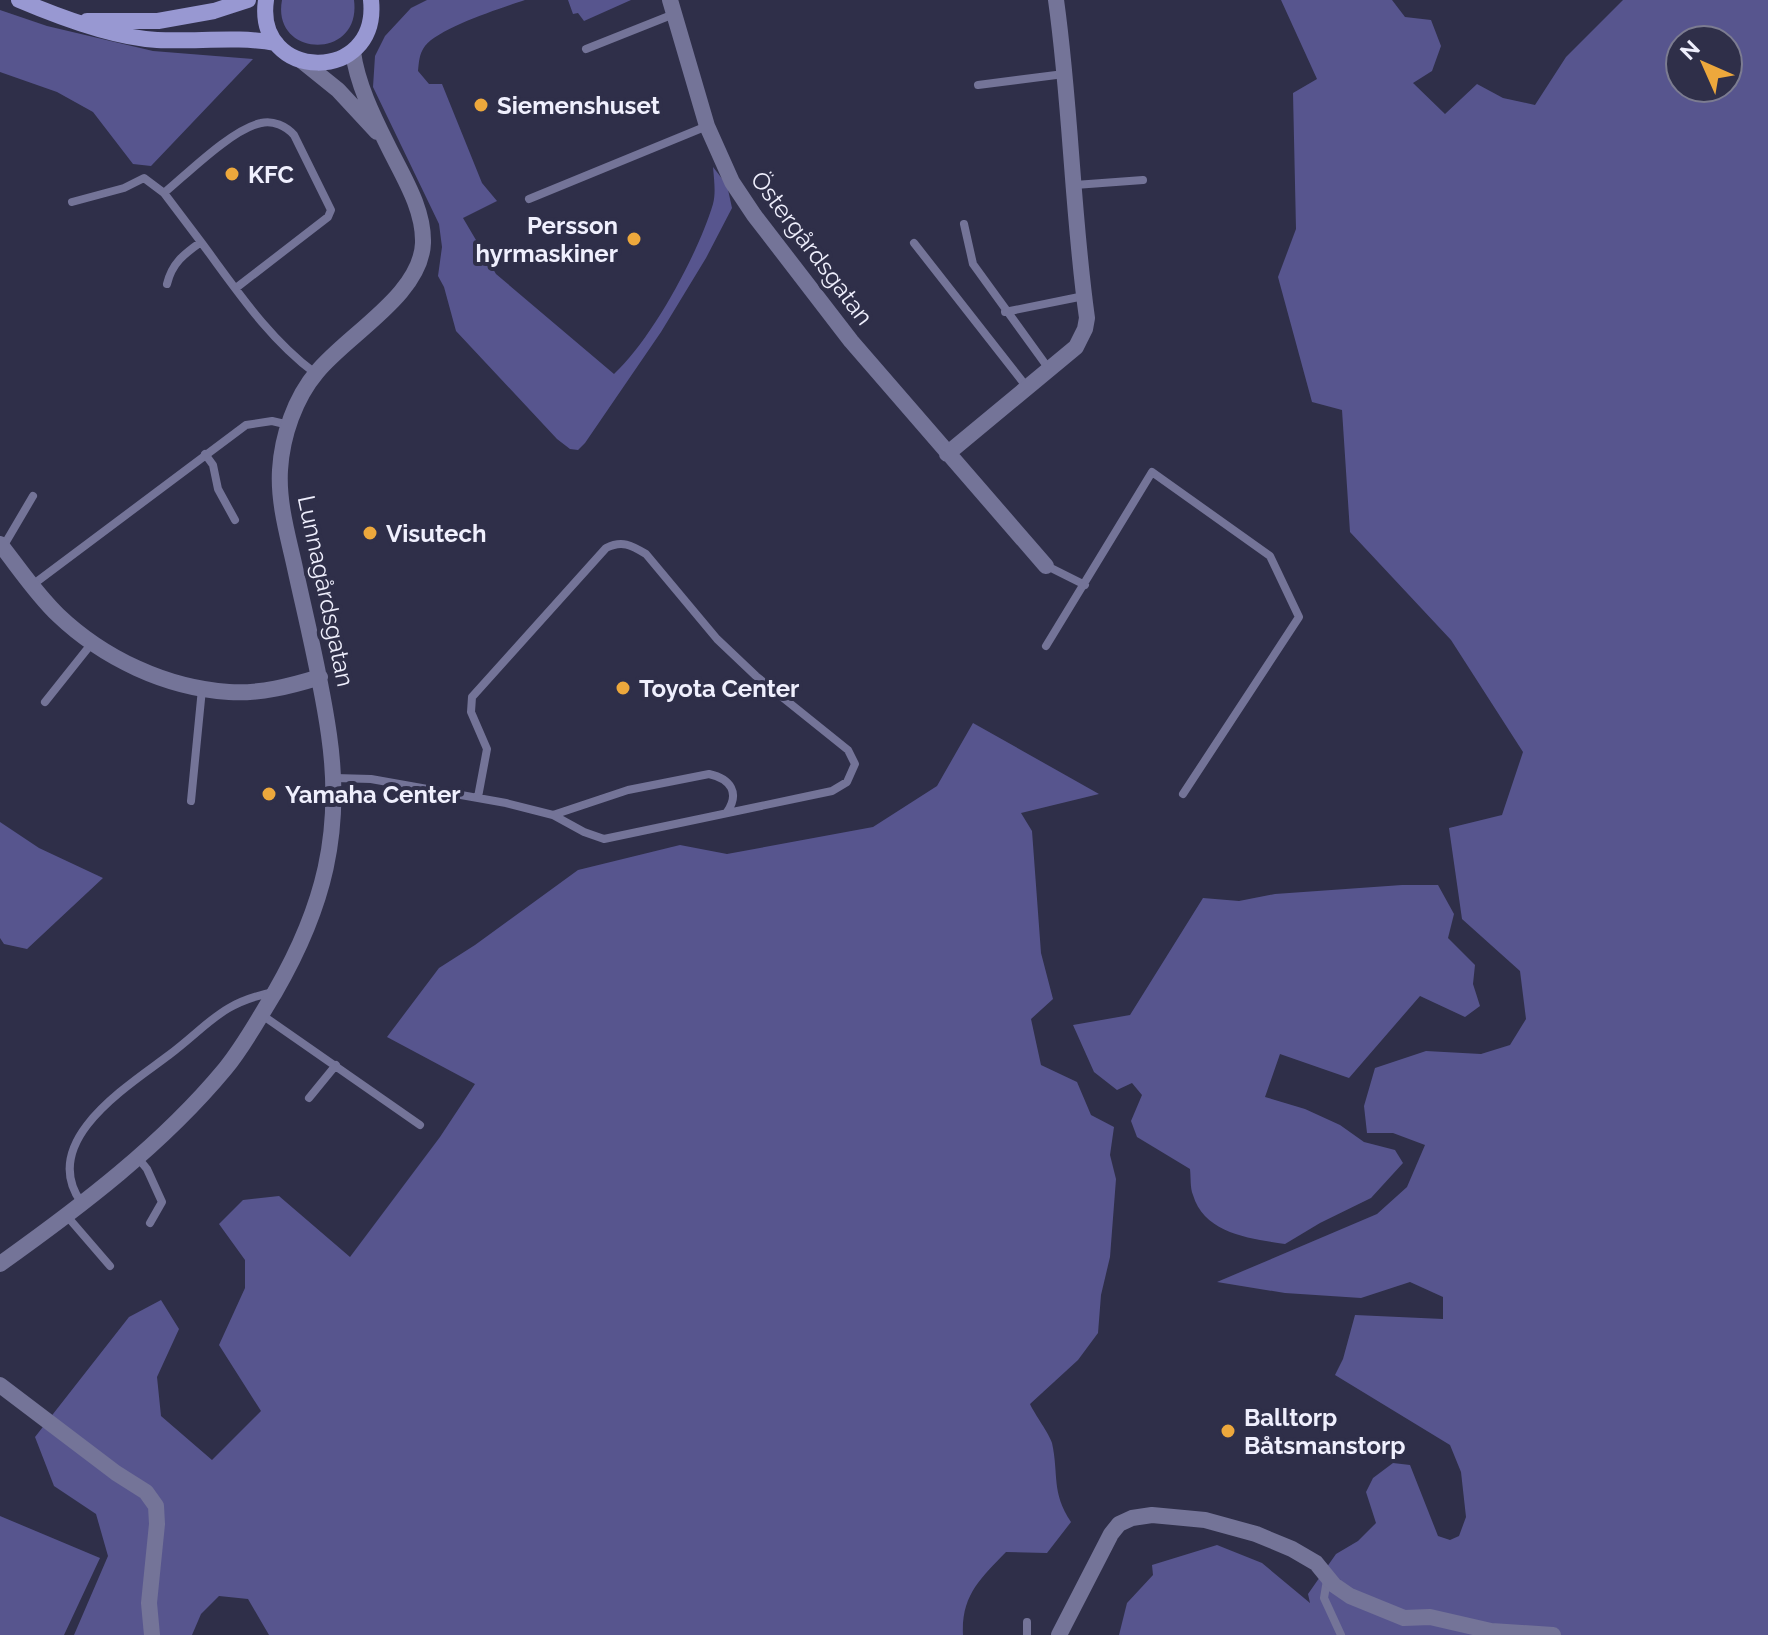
<svg xmlns="http://www.w3.org/2000/svg" width="1768" height="1635" font-family="Raleway,sans-serif">
<style>
.green{fill:#57558e;fill-rule:evenodd}
.lines{fill:none;stroke-linecap:round;stroke-linejoin:round}
.service{stroke:#747498;stroke-width:8}
.minor{stroke:#747498;stroke-width:16}
.secondary{stroke:#9898d2;stroke-width:16}
.poi-dot{fill:#eda83c;stroke:#2f2f49;stroke-width:3}
.labels{text-anchor:middle;dominant-baseline:central;stroke-width:8;stroke-linejoin:round;paint-order:stroke}
.poi-label{font-size:24px;font-weight:bold;fill:#efeffd;stroke:#2f2f49;text-anchor:start}
.street-label{font-size:24px;fill:#efeffd;stroke:#2f2f49}
</style>
<rect width="100%" height="100%" fill="#2f2f49"/>
<path class="green" d="M 282,0 L 354,0 C 362,61 271,58 282,0 Z
M 427,0 L 525,0 C 501,8 439,28 425,46 C 419,54 419,62 418,71 L 429,84 L 442,84 L 482,183 L 497,201 L 463,218 L 496,274 L 614,374 C 652,339 698,254 713,204 C 716,193 714,179 713,167 L 727,185 L 732,208 L 706,258 L 661,332 L 585,443 L 578,450 L 570,449 L 557,439 L 456,331 L 444,287 L 438,276 L 442,247 L 439,224 L 373,87 L 375,56 L 385,36 L 411,8 Z
M 568,0 L 631,0 L 584,21 L 578,13 L 573,14 Z
M 1281,0 L 1392,0 L 1405,17 L 1431,20 L 1441,46 L 1432,71 L 1413,83 L 1445,114 L 1477,84 L 1503,98 L 1535,105 L 1566,57 L 1623,0 L 1768,0 L 1768,1635 L 1119,1635 L 1127,1603 L 1153,1575 L 1152,1565 L 1217,1545 L 1262,1563 L 1310,1603 L 1308,1594 L 1336,1554 L 1358,1541 L 1376,1523 L 1366,1492 L 1373,1478 L 1393,1463 L 1410,1465 L 1438,1536 L 1450,1540 L 1459,1536 L 1466,1517 L 1461,1472 L 1450,1445 L 1335,1375 L 1343,1359 L 1355,1315 L 1443,1319 L 1443,1297 L 1410,1282 L 1361,1298 L 1285,1293 L 1217,1282 L 1377,1214 L 1407,1187 L 1425,1145 L 1393,1133 L 1367,1133 L 1364,1106 L 1375,1068 L 1426,1051 L 1481,1054 L 1510,1045 L 1526,1019 L 1520,971 L 1462,919 L 1449,828 L 1502,815 L 1523,752 L 1451,640 L 1350,532 L 1342,410 L 1312,402 L 1278,277 L 1296,229 L 1293,93 L 1317,79 ZM 1680,40 L 1728,40 L 1728,88 L 1680,88 Z
M 0,10 L 47,26 L 153,51 L 253,59 L 151,166 L 133,164 L 93,112 L 57,92 L 0,72 Z
M 973,723 L 1099,794 L 1021,813 L 1032,831 L 1041,953 L 1053,999 L 1031,1019 L 1041,1065 L 1077,1082 L 1091,1115 L 1114,1127 L 1110,1155 L 1116,1179 L 1110,1257 L 1101,1295 L 1098,1333 L 1078,1360 L 1030,1404 C 1035,1415 1049,1433 1052,1443 C 1059,1475 1051,1492 1071,1522 L 1047,1553 L 1006,1552 C 981,1578 961,1595 963,1635 L 269,1635 L 248,1599 L 219,1596 L 201,1614 L 192,1635 L 74,1635 L 108,1556 L 96,1514 L 54,1486 L 35,1437 L 129,1317 L 161,1300 L 179,1329 L 157,1377 L 161,1416 L 212,1460 L 261,1411 L 219,1345 L 245,1288 L 245,1260 L 219,1224 L 243,1200 L 279,1196 L 350,1257 L 440,1137 L 475,1084 L 387,1037 L 439,968 L 475,945 L 578,870 L 680,845 L 727,854 L 873,827 L 937,786 Z
M 0,822 L 39,848 L 103,878 L 27,949 L 4,944 L 0,938 Z
M 1402,885 L 1438,885 L 1454,914 L 1448,938 L 1475,965 L 1473,984 L 1480,1006 L 1465,1017 L 1420,996 L 1349,1078 L 1280,1054 L 1265,1097 L 1305,1109 L 1340,1125 L 1364,1142 L 1395,1150 L 1403,1163 L 1371,1198 L 1320,1223 L 1285,1244 C 1252,1239 1204,1234 1193,1195 C 1190,1188 1191,1178 1190,1169 L 1137,1137 L 1131,1121 L 1142,1095 L 1132,1083 L 1117,1090 L 1094,1072 L 1073,1025 L 1130,1015 L 1203,898 L 1239,901 L 1275,894 Z
M 0,1516 L 100,1558 L 64,1635 L 0,1635 Z"/>
<g class="lines">
<path class="service" d="M 586,49 L 674,14
M 978,85 L 1064,74
M 1075,185 L 1143,180
M 164,193 C 187,174 232,129 261,123 C 273,120 286,126 294,135 L 331,210 L 328,217 L 236,288
M 529,199 L 707,126
M 72,202 L 124,188 L 144,178 L 164,193 L 201,242
M 964,224 L 973,264 L 1049,369
M 914,243 L 1026,386
M 167,284 C 172,263 184,254 201,242 C 236,289 268,338 315,373
M 1005,312 L 1084,296
M 205,454 L 213,465 L 218,489 L 235,520
M 3,547 L 33,496
M 1047,566 L 1085,585
M 31,586 L 246,425 L 272,421 L 289,425
M 1046,646 L 1152,472 L 1270,556 L 1299,617 L 1183,794
M 45,702 L 92,643
M 335,778 L 371,779 L 506,803 L 553,815 L 584,832 L 604,839 L 832,791 L 847,782 L 855,764 L 848,750 L 756,676 L 717,639 L 646,554 C 631,545 622,540 606,548 L 472,697 L 471,712 L 487,749 L 478,797
M 191,801 L 202,689
M 553,815 L 628,790 L 709,774 C 731,779 740,793 727,812
M 262,1015 L 420,1125
M 309,1098 L 336,1065
M 138,1158 L 147,1169 L 162,1202 L 150,1223
M 81,1202 C 38,1141 128,1086 169,1055 C 210,1024 220,1003 274,992
M 66,1215 L 110,1266
M 1327,1580 L 1324,1598 L 1341,1635
M 1027,1635 L 1027,1622"/>
<path class="minor" d="M 670,0 L 707,126 L 732,182 L 754,215 L 851,341 L 1046,566
M 302,61 L 338,90 L 377,132
M 947,454 L 1076,347 L 1085,329 L 1087,318 C 1072,212 1071,106 1056,0
M 0,544 C 19,568 36,594 58,615 C 103,658 166,688 229,692 C 260,694 291,686 320,677
M 0,1264 C 80,1207 162,1145 225,1069 C 244,1046 259,1018 275,992 C 324,907 343,832 329,735 C 321,678 307,623 295,568 C 288,536 278,503 280,470 C 282,436 295,398 317,372 C 348,334 421,295 423,243 C 424,208 402,175 387,144 C 373,116 357,83 353,52
M 0,1385 L 116,1473 L 146,1492 L 156,1506 L 157,1524 L 149,1603 L 152,1635
M 1059,1635 L 1111,1534 L 1119,1524 L 1132,1518 L 1152,1515 L 1205,1520 L 1256,1534 L 1292,1549 L 1316,1563 L 1334,1585 L 1350,1596 L 1404,1618 L 1430,1617 L 1491,1631 L 1553,1635"/>
<path class="secondary" d="M 19,0 C 59,17 114,38 157,40 C 197,42 236,36 276,43
M 266,0 C 254,82 380,85 371,0
M 87,21 L 158,21 L 214,11 L 248,0"/>
</g>
<g class="poi-dot">
<circle cx="481" cy="105" r="8"/>
<circle cx="232" cy="174" r="8"/>
<circle cx="634" cy="239" r="8"/>
<circle cx="370" cy="533" r="8"/>
<circle cx="623" cy="688" r="8"/>
<circle cx="269" cy="794" r="8"/>
<circle cx="1228" cy="1431" r="8"/>
</g>
<g class="labels">
<g class="poi-label">
<text x="497" y="105">Siemenshuset</text>
<text x="248" y="174">KFC</text>
<text x="618" y="225" text-anchor="end">Persson<tspan x="618" dy="28">hyrmaskiner</tspan></text>
<text x="386" y="533">Visutech</text>
<text x="639" y="688">Toyota Center</text>
<text x="285" y="794">Yamaha Center</text>
<text x="1244" y="1417">Balltorp<tspan x="1244" dy="28">Båtsmanstorp</tspan></text>
</g>
<g class="street-label">
<text transform="translate(812 248) rotate(53)">Östergårdsgatan</text>
<text transform="translate(326 591) rotate(78)">Lunnagårdsgatan</text>
</g>
</g>
<g transform="translate(1704 64) rotate(315)"><circle r="38" fill="#2f2f49" stroke="#7c7c91" stroke-width="2"/>
<path d="M0-6L14 30L0 20L-14 30Z" fill="#eda83c"/>
<text y="-12" font-size="22" font-weight="bold" text-anchor="middle" fill="#efeffd">N</text>
</g>
</svg>
